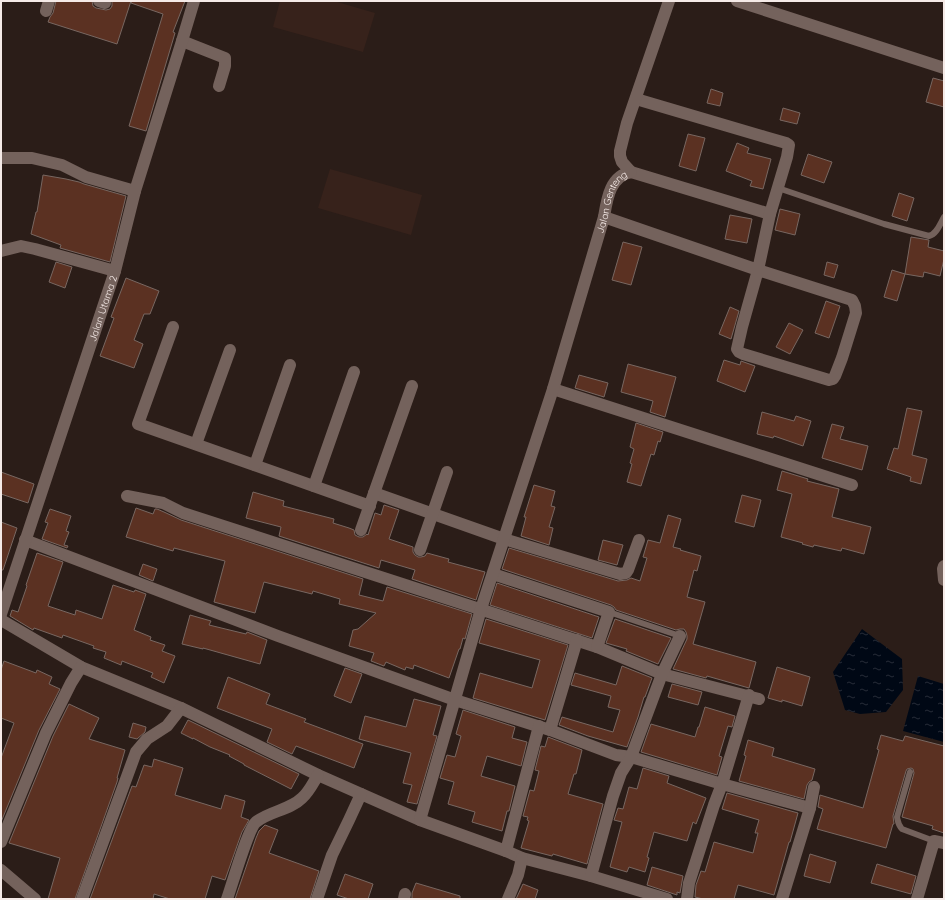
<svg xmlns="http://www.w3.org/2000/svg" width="945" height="900" font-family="Quicksand,sans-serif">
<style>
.built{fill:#37221b}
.water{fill:url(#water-ripples)}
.building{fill:#5b3122;stroke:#786761}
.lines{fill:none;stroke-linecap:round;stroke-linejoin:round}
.service{stroke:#74625c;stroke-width:6}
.minor{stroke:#74625c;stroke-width:12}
.labels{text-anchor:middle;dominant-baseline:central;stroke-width:3;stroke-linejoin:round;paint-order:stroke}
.street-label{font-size:10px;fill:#f5eae7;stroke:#0f0907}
</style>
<defs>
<pattern id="water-ripples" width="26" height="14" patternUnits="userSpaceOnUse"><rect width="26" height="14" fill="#000815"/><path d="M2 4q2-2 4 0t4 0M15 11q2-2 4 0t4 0" fill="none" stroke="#262c37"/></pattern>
</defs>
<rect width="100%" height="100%" fill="#2b1d18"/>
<path class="built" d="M 280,1 L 334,1 L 375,13 L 363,52 L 273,27 Z
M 330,169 L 422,195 L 411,235 L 318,208 Z"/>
<path class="water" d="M 862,629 L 902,659 L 903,690 L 886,712 L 860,714 L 845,710 L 833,672 Z
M 918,676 L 944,684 L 944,742 L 903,731 Z"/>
<path class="building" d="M 56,1 L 92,1 L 93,6 L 96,8 L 106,10 L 110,9 L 112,6 L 112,1 L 131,1 L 117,44 L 48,22 L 50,17 L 53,13 Z
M 132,1 L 185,1 L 173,32 L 175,33 L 146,131 L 129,126 L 163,14 L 131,3 Z
M 933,78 L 944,81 L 944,107 L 926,102 Z
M 711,89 L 723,93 L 720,106 L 707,103 Z
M 783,108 L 800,113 L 797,124 L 780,120 Z
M 688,134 L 705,138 L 696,171 L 679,166 Z
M 737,143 L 749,148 L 747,153 L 771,159 L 763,189 L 750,186 L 752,181 L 726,171 Z
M 808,154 L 832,162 L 824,183 L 801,175 Z
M 43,175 L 66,179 L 79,182 L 84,184 L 126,196 L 110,262 L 60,248 L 61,245 L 31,234 L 36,212 L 37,212 Z
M 899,193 L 914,198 L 907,221 L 892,216 Z
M 780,209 L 800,214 L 795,235 L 775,230 Z
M 730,215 L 752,219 L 747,243 L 725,239 Z
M 911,237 L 929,240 L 928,247 L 944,251 L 944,259 L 940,276 L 924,272 L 923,277 L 905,274 Z
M 623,242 L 642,247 L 631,285 L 612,280 Z
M 56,262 L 72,267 L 65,288 L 49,282 Z
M 827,262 L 838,265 L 834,278 L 824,275 Z
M 892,270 L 905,274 L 897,301 L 884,297 Z
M 126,278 L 159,291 L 150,314 L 144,314 L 134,340 L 143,344 L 134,368 L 100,356 L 114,318 L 111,317 Z
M 826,301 L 840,306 L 829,338 L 815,333 Z
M 730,307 L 739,311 L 731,339 L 719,334 Z
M 789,323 L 803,330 L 790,354 L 776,347 Z
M 724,360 L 740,365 L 741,361 L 755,366 L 745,392 L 717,381 Z
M 628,364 L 676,377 L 665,417 L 650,412 L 653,401 L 621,392 Z
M 579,375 L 608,383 L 604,397 L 575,388 Z
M 907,408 L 922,411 L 912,455 L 927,459 L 921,484 L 910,481 L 911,477 L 887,469 L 894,448 L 898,449 Z
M 762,412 L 794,421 L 796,416 L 811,421 L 803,446 L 774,436 L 773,438 L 757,434 Z
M 636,423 L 663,432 L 660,442 L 658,441 L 654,455 L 651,454 L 641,486 L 627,482 L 632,464 L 630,463 L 634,449 L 630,447 Z
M 832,424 L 844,427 L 840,439 L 868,446 L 862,470 L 822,458 Z
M 782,471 L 808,479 L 807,481 L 839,489 L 832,517 L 871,527 L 864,554 L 842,548 L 841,551 L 814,545 L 813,547 L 802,544 L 803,543 L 781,537 L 792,494 L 777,490 Z
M 1,472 L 34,484 L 28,503 L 1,494 Z
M 534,485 L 555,491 L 551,506 L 555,507 L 549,527 L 553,528 L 549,545 L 521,536 L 526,517 L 524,517 Z
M 253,492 L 284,501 L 283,506 L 334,519 L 333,523 L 349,528 L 354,530 L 355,535 L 359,537 L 363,537 L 367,534 L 368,535 L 375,513 L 381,515 L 384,505 L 399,510 L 389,539 L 413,547 L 413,552 L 415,555 L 418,557 L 421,557 L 425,556 L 427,553 L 449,559 L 448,562 L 485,572 L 476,600 L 412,579 L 415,570 L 381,560 L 379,568 L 279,536 L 281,527 L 246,518 Z
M 742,495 L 761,500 L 754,527 L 735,522 Z
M 136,508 L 153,514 L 155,509 L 157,509 L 164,512 L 181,520 L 363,579 L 359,595 L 383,601 L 387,587 L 472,614 L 465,639 L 463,638 L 460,649 L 459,649 L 449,678 L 414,665 L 413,669 L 406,667 L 405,670 L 386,662 L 384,666 L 371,661 L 374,653 L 349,646 L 353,630 L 358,629 L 376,613 L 339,604 L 340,599 L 313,591 L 312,594 L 264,582 L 255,613 L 214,602 L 225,561 L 174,548 L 173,551 L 126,537 Z
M 50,509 L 71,516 L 66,531 L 69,532 L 64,545 L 68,546 L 67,548 L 42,539 L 48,523 L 45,522 Z
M 668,515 L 681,519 L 673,547 L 681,549 L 680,550 L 701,556 L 697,571 L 694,570 L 687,597 L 705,602 L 693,644 L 756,662 L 749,688 L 707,676 L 706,678 L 673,669 L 687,639 L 687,636 L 686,632 L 684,629 L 680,629 L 676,630 L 616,610 L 614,607 L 611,605 L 502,569 L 509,548 L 618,581 L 627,580 L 631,578 L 640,581 L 647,558 L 643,557 L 648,540 L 660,543 Z
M 1,522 L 17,528 L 3,570 L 1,570 Z
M 603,540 L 623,545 L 617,565 L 598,560 Z
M 37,553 L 63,562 L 48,606 L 75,615 L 76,610 L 102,619 L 113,585 L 134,592 L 135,590 L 146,594 L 134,630 L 151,637 L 150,640 L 165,645 L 162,651 L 175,656 L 164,683 L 151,677 L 153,673 L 122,661 L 121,665 L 104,658 L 106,652 L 93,648 L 94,646 L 63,635 L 62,638 L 34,628 L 33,630 L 10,616 L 12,610 L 18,612 L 27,586 L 26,585 Z
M 143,564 L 157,569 L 153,581 L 139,575 Z
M 497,583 L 599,617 L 592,638 L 490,605 Z
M 190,615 L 211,621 L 209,625 L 246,634 L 247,632 L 267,640 L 260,664 L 203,648 L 203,649 L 182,644 Z
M 486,619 L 568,645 L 545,720 L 473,698 L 480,673 L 532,688 L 540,660 L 479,643 Z
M 615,619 L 671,638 L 658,664 L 626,651 L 627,649 L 606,643 Z
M 4,661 L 36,673 L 37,670 L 52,677 L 49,684 L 60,689 L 39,730 L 1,822 L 1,758 L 14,723 L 1,718 L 1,670 Z
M 622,666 L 652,678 L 645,697 L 644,697 L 638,717 L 627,747 L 588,736 L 559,725 L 562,717 L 613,732 L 620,710 L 608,707 L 611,696 L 571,685 L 575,673 L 616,685 Z
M 777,667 L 810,677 L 802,706 L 782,700 L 782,702 L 768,698 Z
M 345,668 L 362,674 L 351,703 L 334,696 Z
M 228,677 L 270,694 L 266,704 L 306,719 L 304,722 L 363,744 L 354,768 L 296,746 L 292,754 L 267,742 L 272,729 L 217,708 Z
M 672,684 L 702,692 L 698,705 L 668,697 Z
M 414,699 L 441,706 L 433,735 L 437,736 L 417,804 L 407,802 L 412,785 L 403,783 L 411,753 L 359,739 L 365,716 L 406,727 Z
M 69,704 L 99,718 L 89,739 L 125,750 L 117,778 L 118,778 L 117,782 L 75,899 L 48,899 L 60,858 L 9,843 L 53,736 Z
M 705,707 L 735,716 L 732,727 L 728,726 L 719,756 L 722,757 L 717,775 L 641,752 L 651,724 L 695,737 L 698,727 L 699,727 Z
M 463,710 L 515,727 L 512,738 L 527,742 L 521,766 L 487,756 L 481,776 L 515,786 L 509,811 L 507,811 L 502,831 L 472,822 L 475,812 L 448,804 L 454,782 L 440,778 L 447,755 L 455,757 L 461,736 L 456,734 Z
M 188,720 L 299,774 L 291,789 L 244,765 L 244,764 L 229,756 L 230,755 L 210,747 L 193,738 L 193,739 L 181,733 Z
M 133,723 L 146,727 L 145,732 L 137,739 L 129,737 Z
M 881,735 L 903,741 L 905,736 L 944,746 L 944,833 L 932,829 L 933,826 L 902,817 L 914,773 L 913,769 L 911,768 L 907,769 L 906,771 L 893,816 L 894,824 L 893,824 L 886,848 L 817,829 L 823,809 L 818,807 L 820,795 L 863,808 L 879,750 L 877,749 Z
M 548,737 L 582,750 L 576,774 L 574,774 L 568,794 L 603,804 L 587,864 L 553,854 L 552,856 L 521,848 L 529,821 L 527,820 L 528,817 L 523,816 L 530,790 L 534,791 L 539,771 L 535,770 L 541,746 L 545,747 Z
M 748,740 L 774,748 L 772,756 L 815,769 L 812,780 L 809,782 L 807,785 L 804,799 L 739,781 L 746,756 L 744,755 Z
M 154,759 L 183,768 L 175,795 L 221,809 L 225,795 L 245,801 L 241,817 L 249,820 L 242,832 L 238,843 L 225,880 L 212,876 L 205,899 L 170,899 L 154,894 L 153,899 L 90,899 L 132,786 L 136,787 L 144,765 L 152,767 Z
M 643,768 L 669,776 L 667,783 L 706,798 L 696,824 L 693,822 L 687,841 L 654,832 L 647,857 L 649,858 L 645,872 L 629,867 L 627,872 L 610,867 L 622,822 L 614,820 L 618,808 L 623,809 L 629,787 L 637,789 Z
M 727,793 L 798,813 L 790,842 L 789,842 L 774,895 L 738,885 L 734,899 L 703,899 L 695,897 L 696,885 L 701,871 L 705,872 L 714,842 L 753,853 L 758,833 L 755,833 L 759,820 L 722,809 Z
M 265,825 L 278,830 L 269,853 L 319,871 L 310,899 L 235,899 L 256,838 L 259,831 Z
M 810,854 L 836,862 L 830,883 L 804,876 Z
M 877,864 L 916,876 L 911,894 L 871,883 Z
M 652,867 L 683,876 L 680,893 L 677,892 L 677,895 L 647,885 Z
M 345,874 L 373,884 L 368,899 L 349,899 L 337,895 Z
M 416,883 L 460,896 L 460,899 L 412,899 L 412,893 Z
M 523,884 L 538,890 L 535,899 L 516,899 Z"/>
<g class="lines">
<path class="service" d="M 778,188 L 884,224 L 929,236 C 937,234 940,224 944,217
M 609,612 L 680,636
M 910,772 L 897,817 C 898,822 898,825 902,829 L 934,841"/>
<g class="minor">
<path d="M 99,1 L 105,3"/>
<path d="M 737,1 L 944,68"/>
<path d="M 46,11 L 49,1"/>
<path d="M 182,41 L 225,58 L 225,66 L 219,86"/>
<path d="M 1,158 L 32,158 L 62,165 L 86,177 L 135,191"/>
<path d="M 631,172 L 770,214"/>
<path d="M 604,217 L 758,270 L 852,300 L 855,306 L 856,313 L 842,358 L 835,376 L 833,379 L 829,380 L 743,354 L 739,352 L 737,349 L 742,327 L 758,270 L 770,214 L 787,157 L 789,145 L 786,143 L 765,137 L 636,99"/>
<path d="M 1,251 L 21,246 L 35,249 L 115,271"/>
<path d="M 173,327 L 138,424 L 370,506"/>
<path d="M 553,389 L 852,485"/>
<path d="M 196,444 L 230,350"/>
<path d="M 255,465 L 290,365"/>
<path d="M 314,486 L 354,372"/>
<path d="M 374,493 L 504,539 L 620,574 L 626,573 L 628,570 L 639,540"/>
<path d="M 127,496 L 163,503 L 183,513 L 597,647 L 662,674 L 759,699"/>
<path d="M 361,530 L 412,386"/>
<path d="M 25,540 L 278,636 L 455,700 L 550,730 L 616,755 L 631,757 L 722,784 L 810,808"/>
<path d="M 420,550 L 447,472"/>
<path d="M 944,566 L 943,569 L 944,580"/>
<path d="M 493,574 L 609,612 L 597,647"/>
<path id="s1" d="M 1,614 L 115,271 L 135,191 L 182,41 L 194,1"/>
<path d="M 1,620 L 81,667 L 181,708 L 318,775 L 420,820 L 506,851"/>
<path d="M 539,726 L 506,851 L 522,858 L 591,876 L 667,899"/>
<path d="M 550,730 L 577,640"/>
<path id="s2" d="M 420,820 L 481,609 L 553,389 L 604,217 C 607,199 610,176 631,172 L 622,162 L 620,156 L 620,151 L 627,123 L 669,1"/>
<path d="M 1,842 L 46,733 L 71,683 L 81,667"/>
<path d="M 1,870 L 35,899"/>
<path d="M 591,876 L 613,796 L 621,773 L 631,757 L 662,674 L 680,636"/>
<path d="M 82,899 L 136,752 L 147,739 L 167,726 L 181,708"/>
<path d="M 227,899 C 232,885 248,829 256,822 C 270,811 290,810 302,798 C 309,792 313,783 318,775"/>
<path d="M 317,899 L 332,855 L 349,820 L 361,794"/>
<path d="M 404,899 L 405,894"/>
<path d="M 508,899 L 518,875 L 522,858"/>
<path d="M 687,899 L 689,883 L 714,805 L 722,784 L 749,695"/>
<path d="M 782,899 L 810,808 L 814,787"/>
<path d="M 917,899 L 934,841 L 944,843"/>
</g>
</g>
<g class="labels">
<g class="street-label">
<text stroke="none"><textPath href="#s2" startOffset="648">Jalan Genteng</textPath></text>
<text stroke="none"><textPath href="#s1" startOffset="322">Jalan Utama 2</textPath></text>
</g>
</g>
<rect width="945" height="900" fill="none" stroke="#f5eae7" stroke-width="4"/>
</svg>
